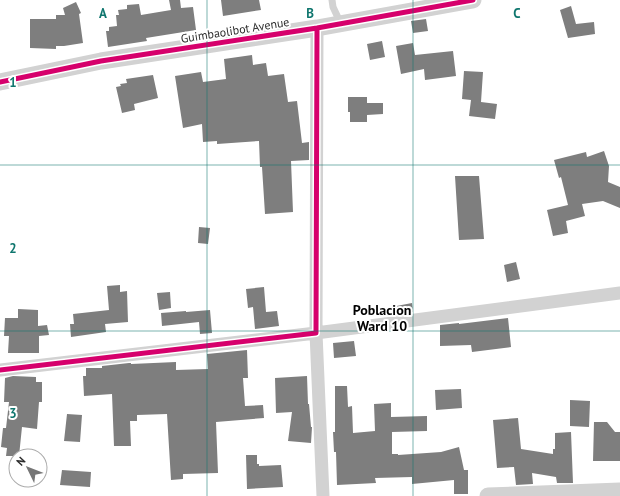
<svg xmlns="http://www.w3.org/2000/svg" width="620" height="496" font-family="'PT Sans',sans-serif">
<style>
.building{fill:#7e7e7e}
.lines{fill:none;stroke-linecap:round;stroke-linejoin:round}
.service{stroke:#d2d2d2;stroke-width:7}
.minor{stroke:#d2d2d2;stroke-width:13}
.tertiary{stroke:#d2d2d2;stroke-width:17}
.cycleway-casing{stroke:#fff;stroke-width:8}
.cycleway{stroke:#d6006c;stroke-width:5}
.grid{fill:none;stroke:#0f766e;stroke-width:1;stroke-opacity:0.55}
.labels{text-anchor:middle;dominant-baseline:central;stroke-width:4;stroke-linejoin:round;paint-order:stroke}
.street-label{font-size:12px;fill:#2d2d2d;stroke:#fff}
.quarter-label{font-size:14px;font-weight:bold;fill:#000;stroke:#fff}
.grid-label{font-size:13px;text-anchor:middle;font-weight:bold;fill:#0f766e;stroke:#fff;stroke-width:4;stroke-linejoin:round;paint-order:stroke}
</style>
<rect width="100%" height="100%" fill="#fff"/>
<path class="building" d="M 169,0 L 180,0 L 181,8 L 193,7 L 196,30 L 146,38 L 147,41 L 108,47 L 106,31 L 109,31 L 109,27 L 117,26 L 116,15 L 119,15 L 118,10 L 127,9 L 127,5 L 139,4 L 141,15 L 171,10 Z
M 221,0 L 259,0 L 261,10 L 223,16 Z
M 76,2 L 81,13 L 79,14 L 83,43 L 64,46 L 56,46 L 56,49 L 30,48 L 30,19 L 56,19 L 56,15 L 65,15 L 63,8 Z
M 571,6 L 576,24 L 594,22 L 595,34 L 568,38 L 560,10 Z
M 426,19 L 428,31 L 413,33 L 411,21 Z
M 382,41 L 385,57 L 370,60 L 367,44 Z
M 413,43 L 415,55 L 453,51 L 456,76 L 425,80 L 424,69 L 401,74 L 396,46 Z
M 252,55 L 253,65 L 266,63 L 268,76 L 284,74 L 288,102 L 297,101 L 302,143 L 309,142 L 309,160 L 291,161 L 293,212 L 265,214 L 262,167 L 260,167 L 259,141 L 217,144 L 217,141 L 203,142 L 202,124 L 183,128 L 175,76 L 201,72 L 203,82 L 226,79 L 224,59 Z
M 464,71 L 483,72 L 481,102 L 497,104 L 495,119 L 469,116 L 471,100 L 462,99 Z
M 153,75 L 158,98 L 134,104 L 135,110 L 122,113 L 116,87 L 121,86 L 120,84 L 127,83 L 126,79 Z
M 348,97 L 367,97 L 367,103 L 383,103 L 383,114 L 367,115 L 367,122 L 350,122 L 350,112 L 348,112 Z
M 604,151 L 609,166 L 608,182 L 620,187 L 620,208 L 603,201 L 582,204 L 585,216 L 566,221 L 568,233 L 553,236 L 547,210 L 568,205 L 561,177 L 559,178 L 554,160 L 586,152 L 587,157 Z
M 455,176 L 479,176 L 484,239 L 459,240 Z
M 199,227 L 210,228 L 208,244 L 198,243 Z
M 516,262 L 520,279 L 507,282 L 504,265 Z
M 120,285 L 120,292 L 127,291 L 128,322 L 105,324 L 106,332 L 71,337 L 70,324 L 74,324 L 73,314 L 109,310 L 107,286 Z
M 264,287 L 266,312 L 277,311 L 279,326 L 255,329 L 253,307 L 248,308 L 246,289 Z
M 170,292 L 171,308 L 159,310 L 157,293 Z
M 412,303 L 413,312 L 387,316 L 386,308 Z
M 18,309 L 38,310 L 38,326 L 47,325 L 49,335 L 39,336 L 39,353 L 8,353 L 9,336 L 4,336 L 5,318 L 18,318 Z
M 210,310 L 212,333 L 200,334 L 199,322 L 162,326 L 161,313 L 186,311 L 186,312 Z
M 508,318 L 511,347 L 472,352 L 471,345 L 440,346 L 440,325 L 459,323 L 459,324 Z
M 354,341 L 356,356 L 334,358 L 333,343 Z
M 247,350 L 248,378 L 243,378 L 245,406 L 263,405 L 264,418 L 216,422 L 218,473 L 183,474 L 183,479 L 171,480 L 167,414 L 137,415 L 137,421 L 130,421 L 131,446 L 114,446 L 112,394 L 84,396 L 83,376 L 86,376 L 86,368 L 102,368 L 102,366 L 129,363 L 131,363 L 131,364 L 176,362 L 176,370 L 208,369 L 207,354 Z
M 13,376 L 36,377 L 36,382 L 42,382 L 42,402 L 39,402 L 37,429 L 22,427 L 19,456 L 6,456 L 7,448 L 1,447 L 3,428 L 6,428 L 9,402 L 4,402 L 5,378 Z
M 307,376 L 308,404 L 309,404 L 311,427 L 312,427 L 311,443 L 288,441 L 292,412 L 276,413 L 275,378 Z
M 335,386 L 347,386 L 348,407 L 352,406 L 353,433 L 375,431 L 374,404 L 391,403 L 391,417 L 427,416 L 427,431 L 392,432 L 392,454 L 398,454 L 398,455 L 441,452 L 459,447 L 464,470 L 468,470 L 468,494 L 454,494 L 454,480 L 412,484 L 412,477 L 375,478 L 376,483 L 337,485 L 336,452 L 334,452 L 333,432 L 335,432 Z
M 461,389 L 462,408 L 436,410 L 435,390 Z
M 570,400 L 590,401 L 589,427 L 570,426 Z
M 67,414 L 82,415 L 80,442 L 64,441 Z
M 518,418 L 521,449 L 553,454 L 553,449 L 555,449 L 555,433 L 571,432 L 573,483 L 557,483 L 556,477 L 532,473 L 533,484 L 516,485 L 514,467 L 497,468 L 493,420 Z
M 594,422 L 607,422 L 615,432 L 620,432 L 620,461 L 593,461 Z
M 246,455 L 257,455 L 257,464 L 259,464 L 259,466 L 281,465 L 283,487 L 247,489 Z
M 62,470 L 91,472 L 90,487 L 60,485 Z"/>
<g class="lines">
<path class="service" d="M 332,0 L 333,7 L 341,24"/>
<path class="minor" d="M 0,370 L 316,333 L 317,28
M 323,496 L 316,333 L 620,293"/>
<path class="tertiary" d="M 0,82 L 101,61 L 317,28 L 473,0
M 488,496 L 620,491"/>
<defs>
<path id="cycleway" d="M 0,82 L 101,61 L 317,28 L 473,0
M 0,370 L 316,333 L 317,28"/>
</defs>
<use href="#cycleway" class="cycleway-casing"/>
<use href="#cycleway" class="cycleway"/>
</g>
<path class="grid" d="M 207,0 L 207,496M 413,0 L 413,496M 0,165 L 620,165M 0,331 L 620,331"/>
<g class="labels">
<g class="street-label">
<text transform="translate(235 30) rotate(-9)">Guimbaolibot Avenue</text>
</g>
<g class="quarter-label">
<text x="382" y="310">Poblacion<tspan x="382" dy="16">Ward 10</tspan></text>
</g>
</g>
<g class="grid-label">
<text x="103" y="18">A</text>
<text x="310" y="18">B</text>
<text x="517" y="18">C</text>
<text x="13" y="87">1</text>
<text x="13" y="253">2</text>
<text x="13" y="418">3</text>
</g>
<g transform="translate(28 468) rotate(313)"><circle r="19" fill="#ffffff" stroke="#ababab"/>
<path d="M0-3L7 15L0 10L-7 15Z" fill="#767676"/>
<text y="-6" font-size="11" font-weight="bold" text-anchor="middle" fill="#2d2d2d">N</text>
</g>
</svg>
